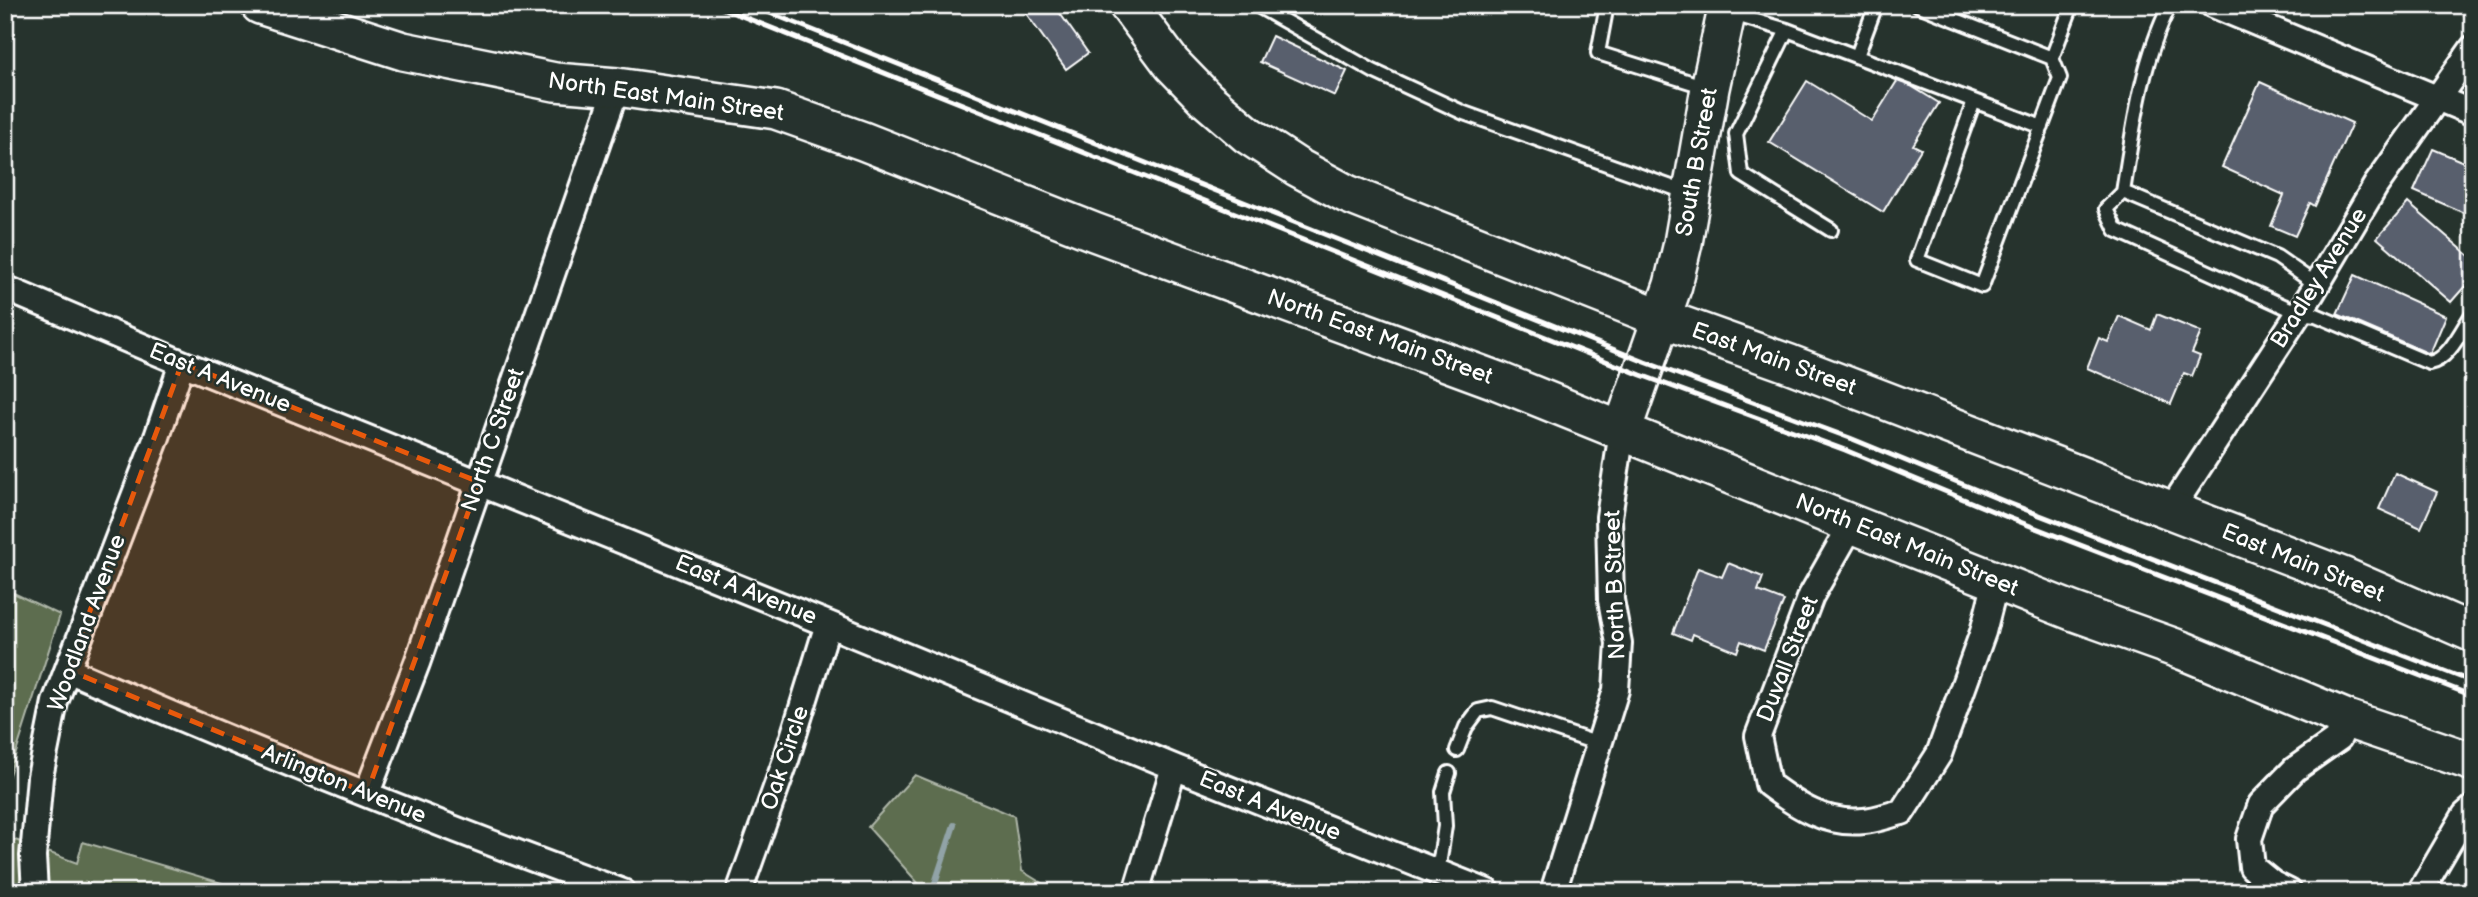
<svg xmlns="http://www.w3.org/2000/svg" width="2478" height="897" font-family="'Balsamiq Sans',sans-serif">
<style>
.green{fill:#5d6d50;stroke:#aeb6a8;stroke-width:2}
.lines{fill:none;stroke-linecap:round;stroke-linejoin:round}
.stream{stroke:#91a3a7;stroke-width:6}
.building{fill:#585f6d;stroke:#fff;stroke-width:2}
.lane-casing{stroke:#fff;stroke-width:18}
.street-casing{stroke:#fff;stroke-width:30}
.secondary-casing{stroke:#fff;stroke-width:42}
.lane{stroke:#26332d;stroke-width:12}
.street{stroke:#26332d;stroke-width:24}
.secondary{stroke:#26332d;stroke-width:37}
.rail{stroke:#fff;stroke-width:5}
.marked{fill:#e8590c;fill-opacity:0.2;stroke:#e8590c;stroke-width:5;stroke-dasharray:14 9;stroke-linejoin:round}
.labels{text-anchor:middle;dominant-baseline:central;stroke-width:5;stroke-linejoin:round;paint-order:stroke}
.street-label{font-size:23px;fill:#fff;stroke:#26332d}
</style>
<rect width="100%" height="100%" fill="#26332d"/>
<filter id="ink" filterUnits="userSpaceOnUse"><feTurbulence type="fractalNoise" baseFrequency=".0143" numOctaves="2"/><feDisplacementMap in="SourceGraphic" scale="14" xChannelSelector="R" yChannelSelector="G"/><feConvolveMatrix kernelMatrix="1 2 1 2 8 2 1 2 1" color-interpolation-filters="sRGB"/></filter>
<g filter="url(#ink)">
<path class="green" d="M 5,589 L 60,615 L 7,781 L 7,837 L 77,863 L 83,842 L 222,883 L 229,892 L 5,892 Z
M 915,775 L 1014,816 L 1022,871 L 1056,892 L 926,892 L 868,827 Z"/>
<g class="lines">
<path class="stream" d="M 932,892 L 954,825"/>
</g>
<path class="building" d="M 1020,5 L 1054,5 L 1088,53 L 1066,69 Z
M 1272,36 L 1347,71 L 1335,96 L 1260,62 Z
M 1807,81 L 1872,121 L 1897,81 L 1911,86 L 1939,103 L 1913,145 L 1921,149 L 1883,212 L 1769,142 Z
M 2260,82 L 2352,123 L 2315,206 L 2310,203 L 2295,236 L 2271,226 L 2284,195 L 2222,167 Z
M 2433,149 L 2473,166 L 2473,217 L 2414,191 Z
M 2408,203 L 2473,259 L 2473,277 L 2451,302 L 2377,238 Z
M 2355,275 L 2446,316 L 2430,354 L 2337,314 Z
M 2157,314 L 2201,332 L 2192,353 L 2200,356 L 2192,376 L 2184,373 L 2171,404 L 2087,368 L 2099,338 L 2108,342 L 2119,316 L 2151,330 Z
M 2395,473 L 2437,492 L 2421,528 L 2379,509 Z
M 1728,563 L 1763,577 L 1758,591 L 1784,601 L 1764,650 L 1741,641 L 1737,652 L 1693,634 L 1691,640 L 1673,633 L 1698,568 L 1722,577 Z"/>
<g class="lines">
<defs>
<path id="lane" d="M 1256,5 L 1373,71 L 1464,113 L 1688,193
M 1607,5 L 1598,53 L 1706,87
M 1918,5 L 2052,58
M 1729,13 L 1787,30 L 1974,101 L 1917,260 L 1982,286 L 2060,78 L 2052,58 L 2072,5
M 1787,30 L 1736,134 L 1741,174 L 1831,230
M 1857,56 L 1876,5
M 1974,101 L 2042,127
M 2123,192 C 2133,130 2141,62 2170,5
M 2317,285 L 2277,257 L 2123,192 L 2106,209 L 2116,230 L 2299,313 L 2316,315 L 2429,363 C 2449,360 2462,329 2473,313
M 1457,750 L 1466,727 L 1478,711 L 1492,708 L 1599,744
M 1438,872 L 1445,826 L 1443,792 L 1449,773"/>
<path id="street" d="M 2213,5 L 2473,113
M 5,288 L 182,363 L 828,624 L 1174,767 L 1487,892
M 2170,511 L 2312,293 L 2376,185 L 2473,48
M 1852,524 L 1811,596 L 1758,736 L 1768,784 C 1797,806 1826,825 1864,821 C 1876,820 1889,815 1902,812 L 1939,754 L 1983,632 L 1996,581
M 68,670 C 250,749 435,824 623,892
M 367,793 L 417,663 L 617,87
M 35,892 L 33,856 L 40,777 L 55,702 L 157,437 L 182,363
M 739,892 L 786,760 L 828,624
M 1136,892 L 1174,767
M 1553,892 L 1616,690 L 1619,643 L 1611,600 L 1609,517 L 1622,431
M 2289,892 L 2273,884 L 2252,867 L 2249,839 L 2261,804 L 2295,769 L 2339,738 L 2347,719
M 2420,892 L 2465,815 L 2473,808"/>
<path id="secondary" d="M 260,5 L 403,51 L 555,82 L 617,87 L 776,110 L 863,141 L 1094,232 L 1498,381 L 1852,524 L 2072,611 L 2184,651 L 2347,719 L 2473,762
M 1128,5 L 1172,64 L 1206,99 L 1248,135 L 1297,167 L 1347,194 L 1661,318 L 1790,364 L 2342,576 L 2473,633
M 1622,431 L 1673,285 L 1683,243 L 1710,88 L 1728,5"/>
</defs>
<use href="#lane" class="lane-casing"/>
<use href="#street" class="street-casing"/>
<use href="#secondary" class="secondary-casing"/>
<use href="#lane" class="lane"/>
<use href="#street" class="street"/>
<use href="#secondary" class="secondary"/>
<path class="rail" d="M 714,5 L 1641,375 L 1845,450 L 2007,517 L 2473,696
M 750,5 L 1645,362 L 1850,438 L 2011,504 L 2473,682"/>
</g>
</g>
<path class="marked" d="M 182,363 L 479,482 L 367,793 L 68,670 Z"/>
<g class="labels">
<g class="street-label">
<text transform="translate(666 97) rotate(8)">North East Main Street</text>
<text transform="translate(1697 162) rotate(-80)">South B Street</text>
<text transform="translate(2319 278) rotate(-58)">Bradley Avenue</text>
<text transform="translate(1380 337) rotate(20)">North East Main Street</text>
<text transform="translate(1774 359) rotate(20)">East Main Street</text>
<text transform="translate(220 378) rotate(22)">East A Avenue</text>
<text transform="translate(493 440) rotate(-71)">North C Street</text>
<text transform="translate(1907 545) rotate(22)">North East Main Street</text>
<text transform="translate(2303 563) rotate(22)">East Main Street</text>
<text transform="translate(1615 585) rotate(-92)">North B Street</text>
<text transform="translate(746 590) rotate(22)">East A Avenue</text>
<text transform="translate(87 623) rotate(-70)">Woodland Avenue</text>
<text transform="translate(1788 659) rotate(-69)">Duvall Street</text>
<text transform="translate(785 758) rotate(-72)">Oak Circle</text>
<text transform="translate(344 784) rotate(22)">Arlington Avenue</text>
<text transform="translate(1270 806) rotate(22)">East A Avenue</text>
</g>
</g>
<rect width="2478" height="897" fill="none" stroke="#26332d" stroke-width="28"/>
<rect x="14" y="14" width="2450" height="869" fill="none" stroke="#fff" stroke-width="2.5" filter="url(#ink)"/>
</svg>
